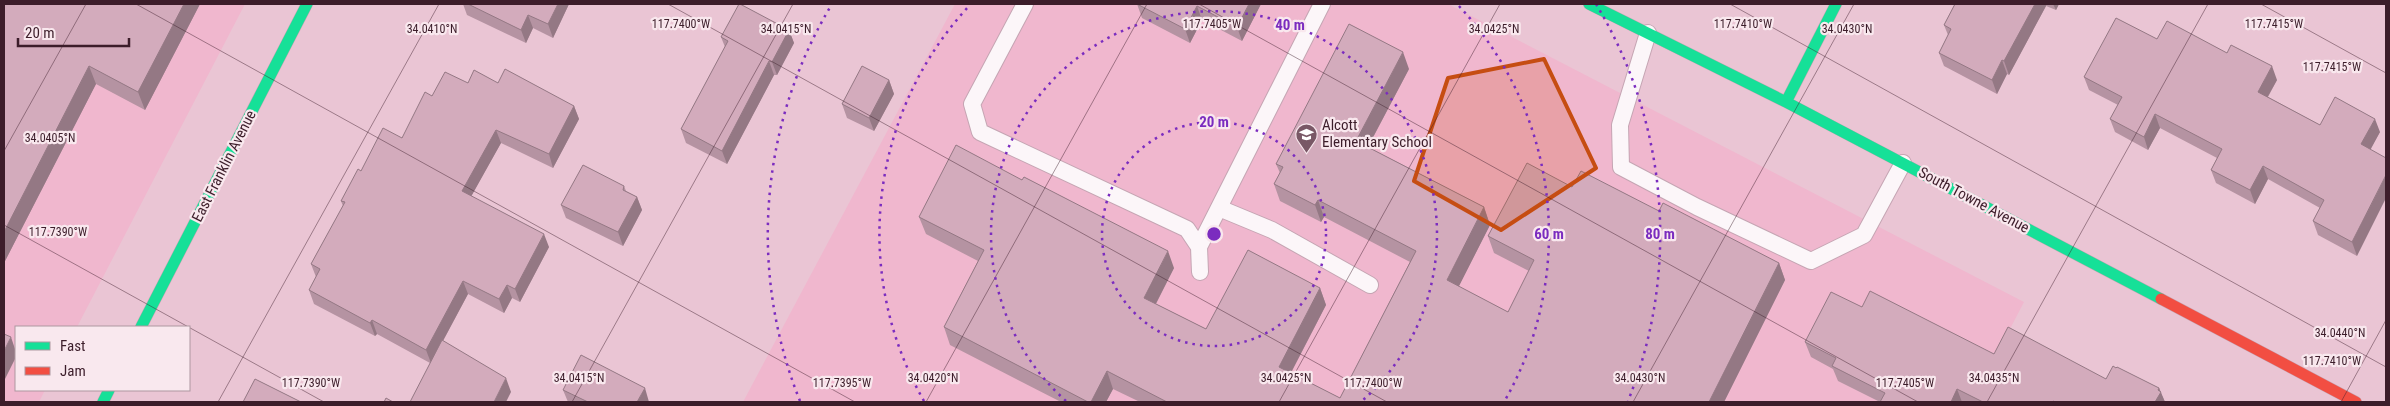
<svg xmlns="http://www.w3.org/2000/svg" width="2390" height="406" font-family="'Roboto Condensed',sans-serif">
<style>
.built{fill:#f0b7ce}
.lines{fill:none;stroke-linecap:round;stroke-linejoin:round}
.lane-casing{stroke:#c5a5b3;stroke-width:18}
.fast-casing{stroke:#c5a5b3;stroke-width:12}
.jam-casing{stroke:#c5a5b3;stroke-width:12}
.lane{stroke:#fcf6f9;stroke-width:16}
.fast{stroke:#16e098;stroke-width:11}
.jam{stroke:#f24e42;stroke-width:11}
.wall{fill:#b593a2}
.shaded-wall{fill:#947884}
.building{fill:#d3abbc;stroke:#947884}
.marked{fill:#c64d12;fill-opacity:0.2;stroke:#c64d12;stroke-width:4;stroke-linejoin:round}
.ticks{fill:none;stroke:#3c1d2a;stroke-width:1;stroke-opacity:0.45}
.ring{fill:none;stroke:#7b2cbf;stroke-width:2.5;stroke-dasharray:2.5 5}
.labels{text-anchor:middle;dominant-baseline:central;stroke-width:4.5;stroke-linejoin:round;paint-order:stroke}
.poi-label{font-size:15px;fill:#3c1d2a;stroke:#f9e8ee;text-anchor:start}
.street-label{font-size:15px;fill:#3c1d2a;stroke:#f9e8ee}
.ticks-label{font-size:12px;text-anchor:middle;fill:#3c1d2a;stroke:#f9e8ee;stroke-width:4.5;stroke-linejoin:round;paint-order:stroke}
.centre{fill:#7b2cbf;stroke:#f9e8ee;stroke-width:2.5}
.ring-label{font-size:15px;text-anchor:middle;font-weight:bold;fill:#7b2cbf;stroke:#f9e8ee;stroke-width:4.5;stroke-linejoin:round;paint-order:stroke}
</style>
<rect width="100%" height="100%" fill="#eac5d4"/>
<path class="built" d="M 4,4 L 245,4 L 77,327 L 16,327 L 16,390 L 45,390 L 39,402 L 4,402 Z
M 955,4 L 1448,4 L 2024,302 L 1972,402 L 743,402 Z"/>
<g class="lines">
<defs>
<path id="lane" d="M 1025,4 L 972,104 L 980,132 L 1187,229 L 1199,247 L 1200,272
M 1648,33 L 1620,125 L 1621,167 L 1697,207 L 1811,261 L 1864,235 L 1903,163
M 1219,208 L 1272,230 L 1370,285
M 1199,247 L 1322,4"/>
<path id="fast" d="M 1589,4 L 1786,102 L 2161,299
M 1786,102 L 1836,4
M 141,327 L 307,4
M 103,402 L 109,390"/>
<path id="jam" d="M 2161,299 L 2356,402"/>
</defs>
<use href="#lane" class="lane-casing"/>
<use href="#fast" class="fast-casing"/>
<use href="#jam" class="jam-casing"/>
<use href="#lane" class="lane"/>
<use href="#fast" class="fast"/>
<use href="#jam" class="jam"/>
</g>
<path class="wall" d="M 4,4 L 200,4 L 145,110 L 96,84 L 4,263 Z
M 463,4 L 569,4 L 553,38 L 533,28 L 526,43 L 467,15 Z
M 1137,4 L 1261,4 L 1242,41 L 1202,20 L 1190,43 L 1142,18 Z
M 1955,4 L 2059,4 L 2056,10 L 2046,6 L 2009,75 L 2007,74 L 1997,94 L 1944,66 L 1939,53 L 1948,35 L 1944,25 Z
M 789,30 L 794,43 L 777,75 L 774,75 L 727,164 L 686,143 L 681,129 L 725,47 L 721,37 Z
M 1409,69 L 1368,147 L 1484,207 L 1490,225 L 1458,287 L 1508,312 L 1529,271 L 1494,253 L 1488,236 L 1572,187 L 1659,211 L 1779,263 L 1785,280 L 1724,402 L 1140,402 L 1113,389 L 1106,402 L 1061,402 L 950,345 L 944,327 L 978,261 L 926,234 L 919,217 L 1174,268 L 1156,304 L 1206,329 L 1320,288 L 1326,305 L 1291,373 L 1340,398 L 1410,262 L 1324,217 L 1321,222 L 1280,201 L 1274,184 L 1280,173 L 1276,164 Z
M 2084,77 L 2277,80 L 2268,97 L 2320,125 L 2380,132 L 2370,149 L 2357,256 L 2318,235 L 2313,221 L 2320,208 L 2268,179 L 2255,204 L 2216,183 L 2211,170 L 2217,158 L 2160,128 L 2148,150 L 2115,132 L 2110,119 L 2118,105 L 2089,90 Z
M 889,80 L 894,94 L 874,131 L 847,118 L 842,104 Z
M 468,83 L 498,83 L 574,106 L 579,119 L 553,168 L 501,143 L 471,196 L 549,247 L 520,302 L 512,298 L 504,313 L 468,294 L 443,341 L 511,392 L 430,363 L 377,334 L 375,336 L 314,304 L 309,290 L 316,277 L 311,264 L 343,206 L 341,201 L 361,171 L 402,138 L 432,96 Z
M 624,186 L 626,191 L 637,197 L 642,210 L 623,246 L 566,218 L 561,205 Z
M 1862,307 L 1994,354 L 2106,379 L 2159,388 L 2165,402 L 1880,402 L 1838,381 L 1833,369 L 1811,357 L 1805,342 Z
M 563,390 L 649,402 L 568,402 Z"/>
<path class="shaded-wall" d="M 184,4 L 200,4 L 145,110 L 138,92 Z
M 558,4 L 569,4 L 553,38 L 548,24 Z
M 1249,4 L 1261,4 L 1242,41 L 1237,27 Z
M 2035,4 L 2046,4 L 2046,6 L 2009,75 L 2004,61 Z
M 2053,4 L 2059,4 L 2056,10 Z
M 1197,6 L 1202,20 L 1190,43 L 1185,29 Z
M 528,15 L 533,28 L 526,43 L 521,30 Z
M 789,30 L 794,43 L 777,75 L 772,62 Z
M 1403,52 L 1409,69 L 1362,158 L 1356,141 Z
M 2002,60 L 2007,74 L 1997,94 L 1992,80 Z
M 769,61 L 774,75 L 727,164 L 722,151 Z
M 89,66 L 96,84 L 4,263 L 4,232 Z
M 2272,66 L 2277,80 L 2263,105 L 2258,92 Z
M 889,80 L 894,94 L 874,131 L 869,118 Z
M 574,106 L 579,119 L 553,168 L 549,154 Z
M 2155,114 L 2160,128 L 2148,150 L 2144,137 Z
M 2375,119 L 2380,132 L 2366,158 L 2361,144 Z
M 496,130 L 501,143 L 467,204 L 462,191 Z
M 2263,166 L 2268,179 L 2255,204 L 2250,190 Z
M 2386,175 L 2386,198 L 2357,256 L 2352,242 Z
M 637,197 L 642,210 L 623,246 L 618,232 Z
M 1318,200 L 1324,217 L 1321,222 L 1315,205 Z
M 1484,207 L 1490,225 L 1453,298 L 1447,280 Z
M 544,234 L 549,247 L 520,302 L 515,289 Z
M 1168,251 L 1174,268 L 1150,315 L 1144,298 Z
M 1779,263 L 1785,280 L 1724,402 L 1709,402 Z
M 463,281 L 468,294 L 431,363 L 426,350 Z
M 507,285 L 512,298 L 504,313 L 499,299 Z
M 1320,288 L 1326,305 L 1285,384 L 1279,367 Z
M 372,320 L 377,334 L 375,336 L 370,323 Z
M 11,337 L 16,352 L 16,357 L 4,381 L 4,351 Z
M 1107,371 L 1113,389 L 1106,402 L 1091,402 Z
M 506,378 L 511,392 L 506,402 L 494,402 Z
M 645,388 L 649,402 L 637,402 Z
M 2159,388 L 2165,402 L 2155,402 L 2158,390 Z
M 1957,389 L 1962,402 L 1951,402 Z"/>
<path class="building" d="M 4,4 L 184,4 L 138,92 L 89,66 L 4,232 Z
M 468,4 L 558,4 L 548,24 L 528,15 L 521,30 Z
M 739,4 L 740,4 L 789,30 L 772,62 L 769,61 L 722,151 L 681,129 L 728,41 L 721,37 Z
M 1137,4 L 1249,4 L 1237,27 L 1197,6 L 1185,29 Z
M 1955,4 L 2035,4 L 2004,61 L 2002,60 L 1992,80 L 1939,53 L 1951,29 L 1944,25 Z
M 2116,18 L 2157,39 L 2167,21 L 2227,53 L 2231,45 L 2272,66 L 2258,92 L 2320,125 L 2335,97 L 2375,119 L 2361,144 L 2386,158 L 2386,175 L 2352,242 L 2313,221 L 2324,200 L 2263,166 L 2250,190 L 2211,170 L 2222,149 L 2155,114 L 2144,137 L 2110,119 L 2122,97 L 2084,77 Z
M 1349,24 L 1403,52 L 1356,141 L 1484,207 L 1447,280 L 1508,312 L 1534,260 L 1488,236 L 1527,163 L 1572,187 L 1581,171 L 1659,211 L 1663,203 L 1779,263 L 1709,402 L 1167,402 L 1107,371 L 1091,402 L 1088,402 L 944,327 L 984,250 L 919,217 L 956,145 L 1022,180 L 1024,177 L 1168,251 L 1144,298 L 1206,329 L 1248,250 L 1320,288 L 1279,367 L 1340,398 L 1416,251 L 1318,200 L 1315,205 L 1274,184 L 1283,167 L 1276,164 Z
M 862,66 L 889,80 L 869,118 L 842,104 Z
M 505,69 L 574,106 L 549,154 L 496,130 L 462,191 L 544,234 L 515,289 L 507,285 L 499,299 L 463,281 L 426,350 L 372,320 L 370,323 L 309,290 L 320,269 L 311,264 L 345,202 L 341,201 L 358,169 L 361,171 L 383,128 L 402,138 L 425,92 L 432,96 L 445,72 L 468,83 L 474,70 L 498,83 Z
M 583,165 L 624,186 L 623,190 L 637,197 L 618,232 L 561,205 Z
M 1870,291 L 1994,354 L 2008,327 L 2106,379 L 2113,366 L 2116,368 L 2117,367 L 2159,388 L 2158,390 L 2161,392 L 2155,402 L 2055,402 L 2053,401 L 2053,402 L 1983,402 L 1957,389 L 1951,402 L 1880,402 L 1885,393 L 1832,366 L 1836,358 L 1805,342 L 1831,292 L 1862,307 Z
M 4,334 L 11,337 L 4,351 Z
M 442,340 L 506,378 L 494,402 L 410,402 Z
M 581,355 L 645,388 L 637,402 L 588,402 L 563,390 Z
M 255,379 L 301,402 L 243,402 Z
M 386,398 L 393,402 L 384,402 Z"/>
<path class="marked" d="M 1544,59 L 1596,168 L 1501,230 L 1414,181 L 1448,78 Z"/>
<path class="ticks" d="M 136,4 L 855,402M 668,4 L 1387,402M 1199,4 L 1918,402M 1730,4 L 2386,367M 2261,4 L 2386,73M 4,151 L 86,4M 4,225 L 324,402M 218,402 L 439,4M 572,402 L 793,4M 926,402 L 1147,4M 1279,402 L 1500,4M 1633,402 L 1854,4M 1987,402 L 2208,4M 2341,402 L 2386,320"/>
<g class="ring">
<circle cx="1214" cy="234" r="112"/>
<path d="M1066 401A223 223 0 1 1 1362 401"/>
<path d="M924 401A335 335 0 0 1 969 6M1459 6A335 335 0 0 1 1504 402"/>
<path d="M800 401A446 446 0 0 1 832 4M1596 4A446 446 0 0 1 1628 401"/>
</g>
<defs>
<symbol id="school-pin" viewBox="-11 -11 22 30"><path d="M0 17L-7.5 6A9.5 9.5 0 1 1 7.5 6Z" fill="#795866" stroke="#f9e8ee"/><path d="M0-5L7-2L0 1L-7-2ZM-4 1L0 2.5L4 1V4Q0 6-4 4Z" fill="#fff"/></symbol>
</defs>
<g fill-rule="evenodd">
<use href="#school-pin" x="1294" y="122" width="25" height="34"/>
</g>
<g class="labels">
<g class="poi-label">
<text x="1322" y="125">Alcott<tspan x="1322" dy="17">Elementary School</tspan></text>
</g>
<g class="street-label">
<text transform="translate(224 166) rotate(-63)">East Franklin Avenue</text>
<text transform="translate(1974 200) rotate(28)">South Towne Avenue</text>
</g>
</g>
<g class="ticks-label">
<text x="2274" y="28">117.7415°W</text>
<text x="681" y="28">117.7400°W</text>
<text x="1212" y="28">117.7405°W</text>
<text x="1743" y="28">117.7410°W</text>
<text x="432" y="33">34.0410°N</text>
<text x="786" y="33">34.0415°N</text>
<text x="1494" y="33">34.0425°N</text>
<text x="1847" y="33">34.0430°N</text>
<text x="2332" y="71">117.7415°W</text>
<text x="50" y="142">34.0405°N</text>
<text x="58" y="236">117.7390°W</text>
<text x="2340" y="337">34.0440°N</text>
<text x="2332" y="365">117.7410°W</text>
<text x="579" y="382">34.0415°N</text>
<text x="933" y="382">34.0420°N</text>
<text x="1286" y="382">34.0425°N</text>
<text x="1640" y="382">34.0430°N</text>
<text x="1994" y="382">34.0435°N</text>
<text x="311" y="387">117.7390°W</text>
<text x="842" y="387">117.7395°W</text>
<text x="1373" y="387">117.7400°W</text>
<text x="1905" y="387">117.7405°W</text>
</g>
<circle cx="1214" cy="234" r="8" class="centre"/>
<g class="ring-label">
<text x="1290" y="30">40 m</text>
<text x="1214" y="127">20 m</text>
<text x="1549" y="239">60 m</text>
<text x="1660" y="239">80 m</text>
</g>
<rect width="2390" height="406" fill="none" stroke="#3c1d2a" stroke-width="10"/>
<rect x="15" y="326" width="175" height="65" fill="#f9e8ee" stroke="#ad97a0"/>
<rect x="25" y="342" width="25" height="8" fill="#16e098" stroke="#ad97a0"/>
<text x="60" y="351" font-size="15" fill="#3c1d2a">Fast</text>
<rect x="25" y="367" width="25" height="8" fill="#f24e42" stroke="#ad97a0"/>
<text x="60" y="376" font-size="15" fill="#3c1d2a">Jam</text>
<path d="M18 38v8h111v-8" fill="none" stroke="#3c1d2a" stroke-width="2.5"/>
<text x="25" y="38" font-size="15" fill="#3c1d2a" stroke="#f9e8ee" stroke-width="4" paint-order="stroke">20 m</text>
</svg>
